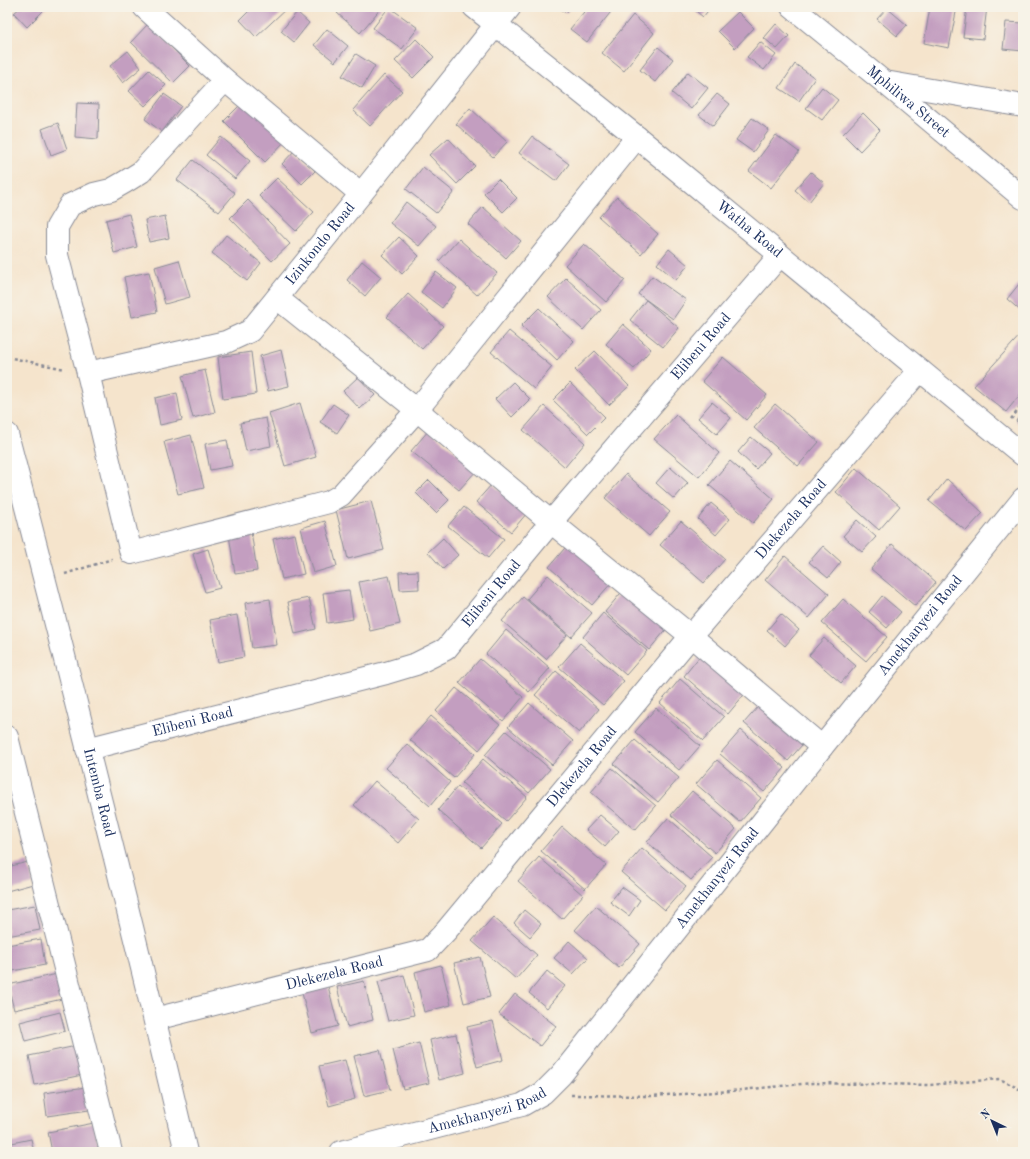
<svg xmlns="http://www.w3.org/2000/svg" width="1030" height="1159" font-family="'Old Standard TT',serif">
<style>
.building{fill:#c39ec0}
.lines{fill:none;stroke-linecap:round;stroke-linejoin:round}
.minor-casing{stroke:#888a95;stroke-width:24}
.tertiary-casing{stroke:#888a95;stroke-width:24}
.path{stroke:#888a95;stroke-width:2.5;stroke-dasharray:3 3;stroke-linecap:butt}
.minor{stroke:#fff;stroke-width:22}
.tertiary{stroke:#fff;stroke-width:22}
.labels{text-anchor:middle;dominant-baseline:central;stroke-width:4;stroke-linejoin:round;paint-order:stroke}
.street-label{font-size:15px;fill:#1b2f5e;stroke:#f7f3e8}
</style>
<rect width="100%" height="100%" fill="#f7f3e8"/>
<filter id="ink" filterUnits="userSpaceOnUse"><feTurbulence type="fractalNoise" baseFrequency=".025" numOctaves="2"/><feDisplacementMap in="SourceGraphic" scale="8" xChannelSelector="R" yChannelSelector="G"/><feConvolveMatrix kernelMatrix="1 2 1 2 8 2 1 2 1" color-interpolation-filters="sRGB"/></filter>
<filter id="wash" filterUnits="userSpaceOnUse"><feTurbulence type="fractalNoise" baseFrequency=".012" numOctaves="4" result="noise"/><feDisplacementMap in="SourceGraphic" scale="16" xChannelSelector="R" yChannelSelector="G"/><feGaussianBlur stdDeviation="0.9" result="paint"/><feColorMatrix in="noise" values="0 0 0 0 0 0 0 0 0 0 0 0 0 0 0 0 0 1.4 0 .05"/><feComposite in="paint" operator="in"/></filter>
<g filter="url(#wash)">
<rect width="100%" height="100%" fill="#f5e4cc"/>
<g id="blocks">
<path class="building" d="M 21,7 L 45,7 L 46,8 L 27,27 L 14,13 Z
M 253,7 L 288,7 L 256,37 L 240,20 Z
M 343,7 L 382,7 L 360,33 L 337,13 Z
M 389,7 L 418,28 L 402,49 L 373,28 Z
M 558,7 L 571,7 L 566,13 Z
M 588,7 L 614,8 L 587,42 L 570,29 Z
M 691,7 L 711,7 L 703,17 Z
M 930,7 L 957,7 L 949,48 L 924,43 Z
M 967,7 L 987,7 L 983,39 L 963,37 Z
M 887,8 L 907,25 L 897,36 L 877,19 Z
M 297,12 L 309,23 L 294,42 L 281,31 Z
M 738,12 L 754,28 L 735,48 L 718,31 Z
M 633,15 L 654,33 L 624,71 L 602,53 Z
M 1006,22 L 1023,23 L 1023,51 L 1003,49 Z
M 148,24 L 190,66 L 173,83 L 131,42 Z
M 776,24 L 789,36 L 777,49 L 764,38 Z
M 327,29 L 348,46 L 335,62 L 314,45 Z
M 416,39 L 434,57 L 413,78 L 395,61 Z
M 760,42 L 776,55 L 764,70 L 747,57 Z
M 658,47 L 673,59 L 655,82 L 640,70 Z
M 128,51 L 141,68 L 123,83 L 110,66 Z
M 356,54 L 375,66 L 362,88 L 342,76 Z
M 795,64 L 815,78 L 799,101 L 779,88 Z
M 149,70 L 166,85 L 145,106 L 129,91 Z
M 688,72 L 708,88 L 691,109 L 672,93 Z
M 384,75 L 402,91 L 370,126 L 353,110 Z
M 822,87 L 838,100 L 822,120 L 806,108 Z
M 164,94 L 181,106 L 162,132 L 145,119 Z
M 717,94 L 730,104 L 713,126 L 699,115 Z
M 245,100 L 286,140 L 265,162 L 224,121 Z
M 77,103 L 99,104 L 98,139 L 75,137 Z
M 470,108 L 507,142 L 493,157 L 456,124 Z
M 863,113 L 880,130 L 860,151 L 843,134 Z
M 752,118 L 769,130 L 753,152 L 736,140 Z
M 58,123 L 67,149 L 51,155 L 42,129 Z
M 776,135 L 799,152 L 771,188 L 749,171 Z
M 532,136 L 569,164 L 556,181 L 519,153 Z
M 221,137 L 250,161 L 235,179 L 206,155 Z
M 448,138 L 475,166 L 457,184 L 429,155 Z
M 295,150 L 315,171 L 302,184 L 282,164 Z
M 193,160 L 235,193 L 219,212 L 177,180 Z
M 423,167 L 454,192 L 436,213 L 406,189 Z
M 811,172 L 824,183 L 809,202 L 795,190 Z
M 277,178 L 314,212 L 296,231 L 259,196 Z
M 498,179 L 517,198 L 503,212 L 484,193 Z
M 617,197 L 658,234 L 641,254 L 599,217 Z
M 248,200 L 290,244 L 272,261 L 230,218 Z
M 406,202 L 436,226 L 419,246 L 390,223 Z
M 483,207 L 521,241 L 506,258 L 468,224 Z
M 129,214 L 137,247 L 114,253 L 106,220 Z
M 165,216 L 169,238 L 149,242 L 145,220 Z
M 226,235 L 261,263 L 247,281 L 212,253 Z
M 399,237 L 419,256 L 402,274 L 382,255 Z
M 459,239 L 497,273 L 477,295 L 439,261 Z
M 584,244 L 625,280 L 606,302 L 565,265 Z
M 669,249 L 688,265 L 676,280 L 657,264 Z
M 179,260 L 190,297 L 165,304 L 155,267 Z
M 362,261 L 381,277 L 365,296 L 347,280 Z
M 149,272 L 157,312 L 132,317 L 124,277 Z
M 436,272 L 457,288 L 442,308 L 421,292 Z
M 652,276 L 686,300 L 673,319 L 638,294 Z
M 566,278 L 601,310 L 583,330 L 548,297 Z
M 1023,279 L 1023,313 L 1007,299 Z
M 408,294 L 443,326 L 422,349 L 387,317 Z
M 646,300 L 679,328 L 663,347 L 630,320 Z
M 539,308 L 574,341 L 557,360 L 521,326 Z
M 623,324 L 651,349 L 634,369 L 606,344 Z
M 509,331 L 552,367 L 534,389 L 491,352 Z
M 1023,332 L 1023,391 L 1006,412 L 974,386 Z
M 281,350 L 289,386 L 268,391 L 260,356 Z
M 595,351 L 629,386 L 609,405 L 575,370 Z
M 251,352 L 256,394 L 223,399 L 218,357 Z
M 723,357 L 767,395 L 746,420 L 702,381 Z
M 205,370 L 215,412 L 193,418 L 182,376 Z
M 358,377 L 375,395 L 360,409 L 343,391 Z
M 513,382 L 530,399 L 512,417 L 495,399 Z
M 570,383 L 605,417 L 588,434 L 553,400 Z
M 177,393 L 182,420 L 160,425 L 155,398 Z
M 712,402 L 731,418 L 717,434 L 698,418 Z
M 300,403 L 316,457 L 285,466 L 269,413 Z
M 333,404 L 349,415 L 337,433 L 320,422 Z
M 775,404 L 819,442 L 798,466 L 754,428 Z
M 544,406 L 585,443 L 565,467 L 523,430 Z
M 1023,411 L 1023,427 L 1016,421 Z
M 676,415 L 719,453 L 699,477 L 654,439 Z
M 266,418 L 271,446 L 246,451 L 240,423 Z
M 429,430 L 477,470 L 459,490 L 411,451 Z
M 191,435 L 204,488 L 178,494 L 164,442 Z
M 751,437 L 770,453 L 756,469 L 738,452 Z
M 227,440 L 232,466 L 210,470 L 205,444 Z
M 730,461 L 774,499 L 753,523 L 709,485 Z
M 670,467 L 688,483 L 674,499 L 656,483 Z
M 856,468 L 900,506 L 879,530 L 836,492 Z
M 626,474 L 670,512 L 649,536 L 605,498 Z
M 947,479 L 983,513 L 966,531 L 929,501 Z
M 429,480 L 449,500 L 436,513 L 416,493 Z
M 492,484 L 527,513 L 511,532 L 476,502 Z
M 371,501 L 384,550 L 348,559 L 336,510 Z
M 711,503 L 730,519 L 716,535 L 698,519 Z
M 464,507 L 504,539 L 488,558 L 448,526 Z
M 857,520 L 876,537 L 862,552 L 843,536 Z
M 325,521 L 337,566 L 313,573 L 301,528 Z
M 681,521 L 725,559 L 704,583 L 660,545 Z
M 251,531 L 257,571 L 235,574 L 229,535 Z
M 295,534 L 304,574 L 282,579 L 273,539 Z
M 443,538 L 458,555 L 443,569 L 428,552 Z
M 569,543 L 613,581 L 592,605 L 549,567 Z
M 892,544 L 936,582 L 915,606 L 871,569 Z
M 823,546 L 841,562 L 828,578 L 809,562 Z
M 208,549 L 220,588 L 205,592 L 193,554 Z
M 785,556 L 829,594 L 809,618 L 765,580 Z
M 418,571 L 419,589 L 400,590 L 399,572 Z
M 548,575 L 592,613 L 571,637 L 527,599 Z
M 389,576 L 400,624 L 370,631 L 359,582 Z
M 625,588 L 669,626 L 649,650 L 605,612 Z
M 349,590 L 353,619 L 327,623 L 323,593 Z
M 882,596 L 901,612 L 887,628 L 869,612 Z
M 523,597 L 567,635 L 546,659 L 502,621 Z
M 309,598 L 316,629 L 295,634 L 288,602 Z
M 270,599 L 277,645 L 252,648 L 245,603 Z
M 843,599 L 887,637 L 866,661 L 822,623 Z
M 603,613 L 647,651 L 626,675 L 583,637 Z
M 781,614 L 799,630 L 785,646 L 767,630 Z
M 237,615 L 244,657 L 218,662 L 210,620 Z
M 506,630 L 550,668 L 529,692 L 486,654 Z
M 824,638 L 856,666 L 841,683 L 809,655 Z
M 580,643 L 624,681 L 603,705 L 559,667 Z
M 704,651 L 748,690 L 728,714 L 684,676 Z
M 480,659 L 523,697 L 503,721 L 459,683 Z
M 556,671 L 599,709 L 579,733 L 535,695 Z
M 680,679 L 724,717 L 703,741 L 660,703 Z
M 456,688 L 500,725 L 479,750 L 436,711 Z
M 765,699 L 809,737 L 788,761 L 744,723 Z
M 529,703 L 573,741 L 552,765 L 508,727 Z
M 656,708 L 700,746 L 679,770 L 635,732 Z
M 431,716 L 475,754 L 454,778 L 410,740 Z
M 741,730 L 785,768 L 764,792 L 720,754 Z
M 506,731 L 550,769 L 529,793 L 485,755 Z
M 635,740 L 679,778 L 658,802 L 614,764 Z
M 407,744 L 450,782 L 430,806 L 386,768 Z
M 483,759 L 527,797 L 506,821 L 462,783 Z
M 717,760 L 761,798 L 740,822 L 696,784 Z
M 612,768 L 656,806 L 635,830 L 591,792 Z
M 375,781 L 419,819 L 398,843 L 354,805 Z
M 458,786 L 502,824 L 481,848 L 438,810 Z
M 692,791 L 736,829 L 715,853 L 671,815 Z
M 600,815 L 619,831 L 605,847 L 586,830 Z
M 668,818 L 712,857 L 691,880 L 647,842 Z
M 562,827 L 606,865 L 585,889 L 541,851 Z
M 642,848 L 686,886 L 665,910 L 621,872 Z
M 539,857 L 583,895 L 562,919 L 518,881 Z
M 28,862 L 33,884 L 7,891 L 7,867 Z
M 622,887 L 640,900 L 629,916 L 610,902 Z
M 35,905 L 40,930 L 7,936 L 7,910 Z
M 596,906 L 640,944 L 619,968 L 575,930 Z
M 524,910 L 541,924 L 530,937 L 514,923 Z
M 493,917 L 537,955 L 516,979 L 472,941 Z
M 41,939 L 45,965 L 7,972 L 7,945 Z
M 569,941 L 588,958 L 573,974 L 554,958 Z
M 480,957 L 490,997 L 464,1003 L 454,963 Z
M 441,965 L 451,1005 L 424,1012 L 415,972 Z
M 547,971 L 565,986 L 547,1008 L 529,993 Z
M 57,974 L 62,999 L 14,1010 L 8,985 Z
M 404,975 L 414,1015 L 388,1021 L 378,982 Z
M 364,981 L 373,1020 L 347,1027 L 337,987 Z
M 328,986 L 338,1026 L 312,1033 L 302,993 Z
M 515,994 L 556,1026 L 540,1046 L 499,1014 Z
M 60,1012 L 65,1031 L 25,1041 L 20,1022 Z
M 493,1021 L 503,1060 L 477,1067 L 467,1027 Z
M 456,1034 L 465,1073 L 439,1080 L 430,1040 Z
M 419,1043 L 429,1083 L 403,1089 L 393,1050 Z
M 76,1046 L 82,1075 L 35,1085 L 29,1056 Z
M 380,1050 L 390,1090 L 364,1096 L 354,1056 Z
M 345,1060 L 355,1099 L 329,1106 L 319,1066 Z
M 86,1087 L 89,1110 L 47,1116 L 44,1093 Z
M 94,1123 L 99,1149 L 86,1152 L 52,1152 L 48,1132 Z
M 31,1139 L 34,1152 L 7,1152 L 7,1144 Z"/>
</g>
</g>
<g filter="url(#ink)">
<use href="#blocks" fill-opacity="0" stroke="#888a95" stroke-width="1"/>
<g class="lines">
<defs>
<g id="minor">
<path d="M 144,7 L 225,80 L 361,194"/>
<path id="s1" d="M 474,7 L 637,137 L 1023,455"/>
<path id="s2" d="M 792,7 L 884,82 L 1023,198"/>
<path d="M 225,80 L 141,172 L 125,182 L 111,190 L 94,194 L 70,205 L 57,227 L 57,255 L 88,373 L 131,553 L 329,502 L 341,495 L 417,410 L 637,137"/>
<path d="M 885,82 L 1023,106"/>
<path d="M 277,298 L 417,410 L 551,522 L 691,636 L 822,747"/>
<path id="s3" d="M 88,373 L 226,342 L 250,331 L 361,194 L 510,7"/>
<path d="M 7,737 L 111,1152"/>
<path id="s4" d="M 87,749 L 386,673 L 416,664 L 446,649 L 551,522 L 780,255"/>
<path id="s5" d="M 155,1019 L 428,950 L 446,931 L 691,636 L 920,370"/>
<path id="s6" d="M 341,1152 L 522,1105 L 543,1093 L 561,1075 L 822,747 L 1023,499"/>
</g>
<g id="tertiary">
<path id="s7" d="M 7,434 C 69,673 130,912 186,1152"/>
</g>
</defs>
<use href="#minor" class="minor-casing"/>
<use href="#tertiary" class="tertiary-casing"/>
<path class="path" d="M 7,357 L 65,369
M 1011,419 L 1023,404
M 65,574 L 112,559
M 571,1095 L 651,1096 L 731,1091 L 812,1083 L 929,1085 L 1000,1079 L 1023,1091"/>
<use href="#minor" class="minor"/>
<use href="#tertiary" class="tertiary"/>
</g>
</g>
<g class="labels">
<g class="street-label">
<text stroke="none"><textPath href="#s2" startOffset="150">Mphiliwa Street</textPath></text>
<text stroke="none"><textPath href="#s1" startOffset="354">Watha Road</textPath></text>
<text stroke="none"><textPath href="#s3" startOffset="280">Izinkondo Road</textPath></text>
<text stroke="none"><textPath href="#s4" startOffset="769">Elibeni Road</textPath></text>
<text stroke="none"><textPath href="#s5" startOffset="845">Dlekezela Road</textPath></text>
<text stroke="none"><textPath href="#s4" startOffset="445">Elibeni Road</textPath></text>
<text stroke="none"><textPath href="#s6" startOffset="812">Amekhanyezi Road</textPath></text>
<text stroke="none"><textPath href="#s4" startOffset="109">Elibeni Road</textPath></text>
<text stroke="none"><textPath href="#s5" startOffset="521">Dlekezela Road</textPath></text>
<text stroke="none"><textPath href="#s7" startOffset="370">Intemba Road</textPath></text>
<text stroke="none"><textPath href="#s6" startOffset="488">Amekhanyezi Road</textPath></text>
<text stroke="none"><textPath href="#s5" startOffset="185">Dlekezela Road</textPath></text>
<text stroke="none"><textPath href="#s6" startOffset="152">Amekhanyezi Road</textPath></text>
</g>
</g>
<rect width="1030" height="1159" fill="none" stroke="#f7f3e8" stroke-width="24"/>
<g transform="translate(992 1121) rotate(317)" stroke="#f7f3e8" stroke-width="3" paint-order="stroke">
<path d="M0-3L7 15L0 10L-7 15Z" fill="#1b2f5e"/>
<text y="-6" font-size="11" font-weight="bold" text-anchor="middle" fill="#1b2f5e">N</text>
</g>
</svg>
